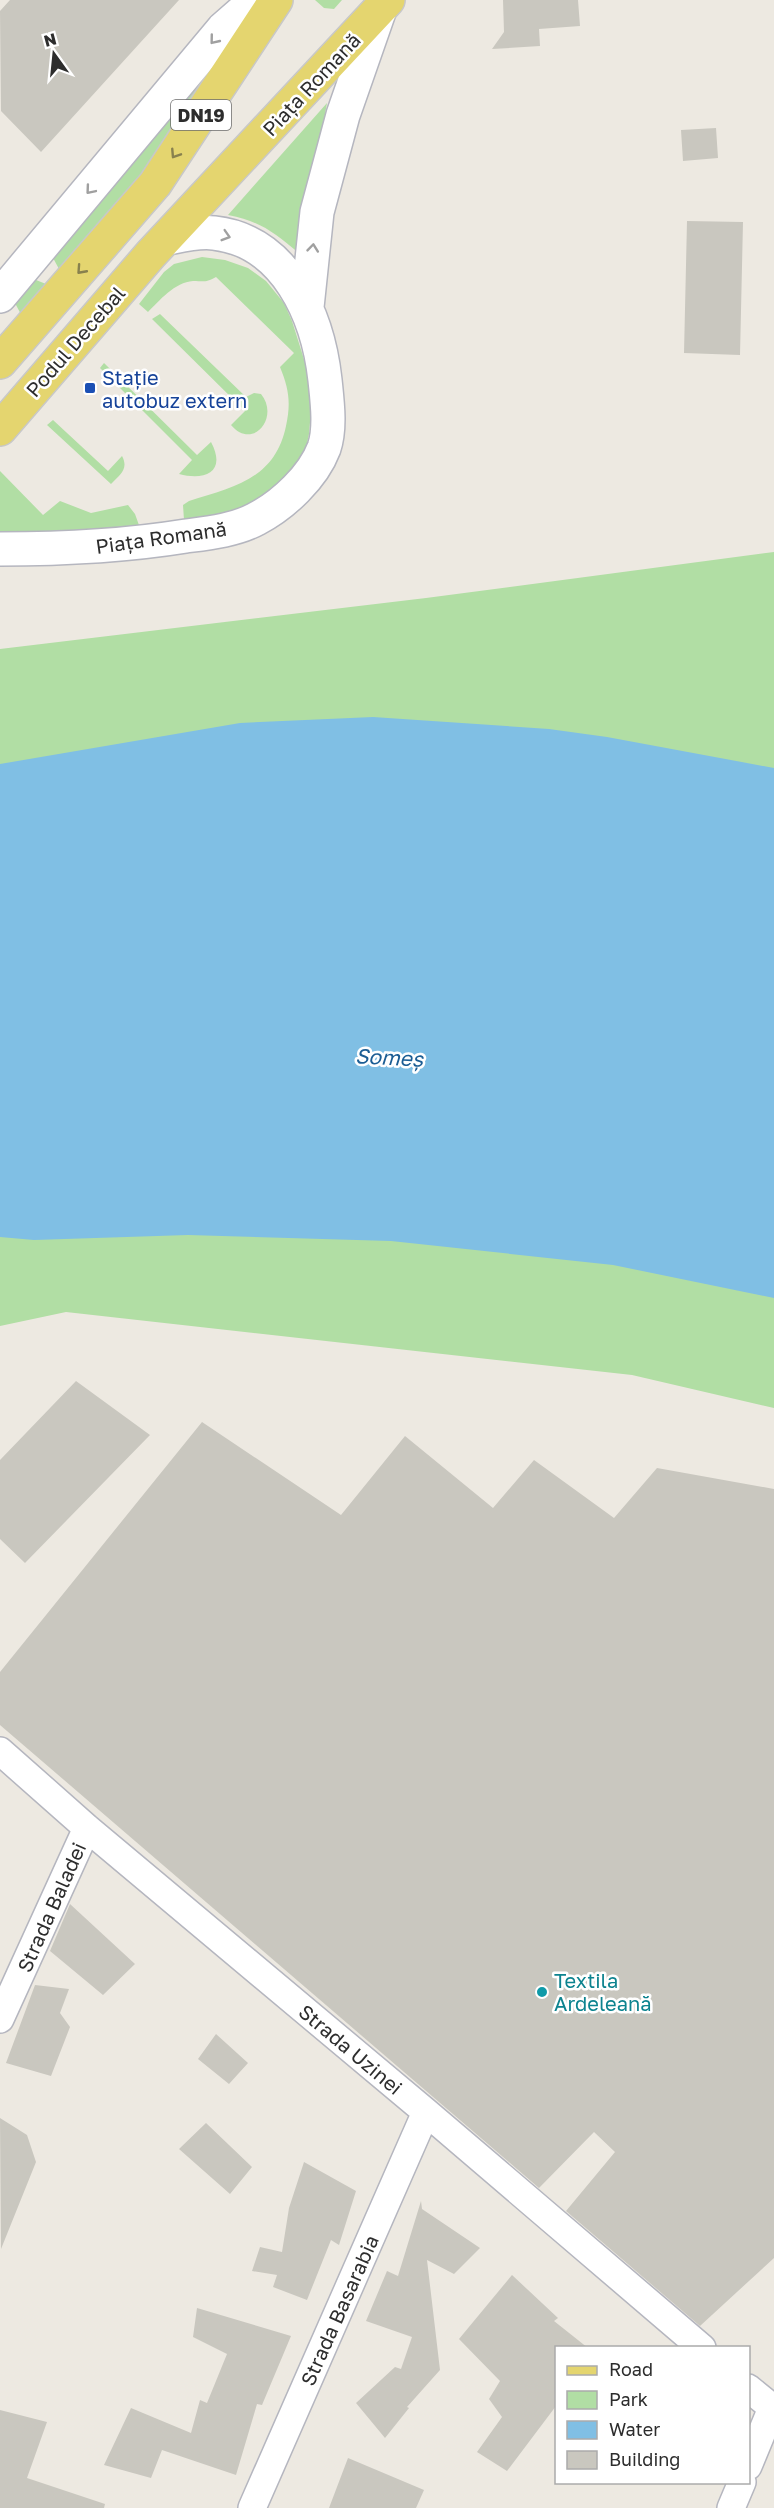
<svg xmlns="http://www.w3.org/2000/svg" width="774" height="2508" font-family="'Golos Text',sans-serif">
<style>
.green{fill:#b1dea4}
.water{fill:#80bfe4}
.building{fill:#c9c7bf}
.lines{fill:none;stroke-linecap:round;stroke-linejoin:round}
.street-casing{stroke:#b5b6bf;stroke-width:30}
.secondary-casing{stroke:#b5b6bf;stroke-width:36}
.primary-casing{stroke:#c8c8c8;stroke-width:36}
.street{stroke:#fff;stroke-width:27}
.secondary{stroke:#fff;stroke-width:33}
.primary{stroke:#e4d56f;stroke-width:33}
.oneway{stroke:#a0a0a0}
.oneway2{stroke:#88814e}
.transit-dot{fill:#1a4fb4;stroke:#fff;stroke-width:2}
.culture-dot{fill:#0f9aa8;stroke:#fff;stroke-width:2}
.labels{text-anchor:middle;dominant-baseline:central;stroke-width:5;stroke-linejoin:round;paint-order:stroke}
.shield{fill:#fff;stroke:#6c6c6c;stroke-width:1.5}
.shield-label{font-size:18px;font-weight:bold;fill:#2d2d2d}
.street-label{font-size:20px;fill:#2d2d2d;stroke:#fff}
.transit-label{font-size:20px;fill:#164399;stroke:#fff;text-anchor:start}
.culture-label{font-size:20px;fill:#0d838f;stroke:#fff;text-anchor:start}
.water-label{font-size:21px;font-style:italic;fill:#1b5d94;stroke:#fff}
</style>
<rect width="100%" height="100%" fill="#ede9e1"/>
<path class="green" d="M 315,0 L 342,0 L 334,9 L 324,8 Z
M 204,75 L 208,83 L 149,166 L 110,215 L 59,269 L 52,256 Z
M 327,103 L 300,254 C 273,232 262,222 228,215 Z
M 202,257 L 225,260 L 248,268 L 266,281 L 284,303 L 292,321 L 313,388 L 309,434 L 303,463 L 286,486 L 237,516 L 184,520 L 183,505 L 189,501 C 234,487 275,479 286,426 C 291,403 289,389 280,367 L 294,353 L 216,277 C 205,283 204,281 193,281 C 175,282 159,301 148,312 L 139,304 L 164,272 L 174,264 Z
M 36,280 L 56,288 L 24,320 L 16,305 L 15,295 L 27,281 Z
M 160,314 L 246,397 L 254,393 L 261,394 C 280,417 253,451 231,425 L 245,411 L 152,319 Z
M 104,363 L 197,455 L 211,442 C 227,472 205,481 179,474 L 192,460 L 100,368 Z
M 53,420 L 108,471 L 122,456 C 129,469 120,475 111,484 L 47,425 Z
M 0,471 L 43,515 L 60,501 L 91,513 L 128,505 L 135,514 L 140,528 L 126,531 L 0,533 Z
M 774,552 L 774,1408 L 632,1375 L 66,1312 L 0,1326 L 0,649 L 426,598 Z"/>
<path class="water" d="M 373,717 L 549,729 L 607,737 L 774,768 L 774,1298 L 613,1265 L 391,1241 L 188,1235 L 34,1240 L 0,1237 L 0,764 L 240,723 Z"/>
<path class="building" d="M 10,0 L 179,0 L 41,152 L 1,111 L 0,11 Z
M 503,0 L 578,0 L 580,26 L 539,29 L 540,46 L 492,49 L 504,32 Z
M 716,128 L 718,158 L 683,161 L 681,130 Z
M 687,221 L 743,222 L 740,355 L 684,353 Z
M 76,1381 L 150,1435 L 25,1563 L 0,1539 L 0,1460 Z
M 202,1422 L 341,1515 L 405,1436 L 493,1508 L 534,1460 L 614,1518 L 657,1468 L 774,1489 L 774,2258 L 700,2326 L 566,2211 L 615,2152 L 594,2132 L 539,2188 L 0,1725 L 0,1672 Z
M 70,1904 L 135,1964 L 103,1995 L 50,1951 Z
M 35,1985 L 69,1989 L 60,2013 L 70,2027 L 51,2076 L 6,2063 Z
M 216,2034 L 248,2063 L 229,2084 L 198,2059 Z
M 0,2118 L 27,2135 L 36,2162 L 1,2249 Z
M 206,2123 L 252,2167 L 230,2194 L 179,2149 Z
M 304,2162 L 356,2191 L 339,2245 L 331,2240 L 307,2300 L 273,2287 L 277,2275 L 252,2271 L 260,2247 L 282,2252 L 289,2208 Z
M 421,2201 L 422,2209 L 480,2248 L 454,2274 L 427,2260 L 440,2370 L 407,2407 L 409,2408 L 385,2438 L 356,2403 L 395,2367 L 401,2369 L 412,2337 L 366,2321 L 387,2271 L 398,2276 Z
M 512,2275 L 558,2318 L 554,2321 L 588,2348 L 556,2348 L 556,2406 L 507,2471 L 477,2452 L 502,2417 L 489,2399 L 500,2381 L 459,2339 Z
M 197,2308 L 291,2336 L 262,2405 L 257,2404 L 236,2475 L 162,2450 L 151,2478 L 104,2465 L 131,2408 L 191,2433 L 200,2400 L 207,2403 L 227,2354 L 193,2337 Z
M 0,2410 L 47,2422 L 27,2478 L 105,2504 L 104,2508 L 0,2508 Z
M 348,2458 L 424,2490 L 416,2508 L 329,2508 Z"/>
<g class="lines">
<defs>
<path id="street" d="M 0,1751 L 87,1828 L 426,2112 L 702,2348
M 0,2019 L 87,1828
M 748,2388 L 774,2409
M 748,2466 L 772,2408
M 252,2508 L 426,2112
M 731,2508 L 742,2482"/>
<path id="secondary" d="M 0,296 L 223,29 L 256,0
M 307,307 L 317,212 L 343,115 L 380,9
M 0,549 C 63,549 124,546 186,536 C 209,533 236,530 256,519 C 283,505 313,477 324,448 C 331,428 327,400 325,380 C 318,316 286,241 214,233 C 198,231 183,235 169,238"/>
<path id="primary" d="M 0,362 L 155,184 L 276,0
M 0,429 L 151,254 L 388,0"/>
</defs>
<use href="#street" class="street-casing"/>
<use href="#secondary" class="secondary-casing"/>
<use href="#primary" class="primary-casing"/>
<use href="#street" class="street"/>
<use href="#secondary" class="secondary"/>
<use href="#primary" class="primary"/>
</g>
<defs><path id="oneway-chevron" d="M-2-3.5L2.5 0L-2 3.5" fill="none" stroke-width="1.6" stroke-linecap="round" stroke-linejoin="round" transform="scale(1.5)"/></defs>
<g class="oneway">
<use href="#oneway-chevron" transform="translate(214 40) rotate(129)"/>
<use href="#oneway-chevron" transform="translate(90 190) rotate(130)"/>
<use href="#oneway-chevron" transform="translate(226 236) rotate(17)"/>
<use href="#oneway-chevron" transform="translate(313 248) rotate(-84)"/>
</g>
<g class="oneway2">
<use href="#oneway-chevron" transform="translate(175 154) rotate(123)"/>
<use href="#oneway-chevron" transform="translate(81 270) rotate(132)"/>
</g>
<rect class="transit-dot" x="84" y="382" width="12" height="12" rx="3"/>
<circle class="culture-dot" cx="542" cy="1992" r="6"/>
<g class="labels">
<rect class="shield" x="171" y="100" width="60" height="30" rx="4.5"/>
<g class="shield-label">
<text x="201" y="115">DN19</text>
</g>
<g class="street-label">
<text transform="translate(311 84) rotate(-47)">Piața Romană</text>
<text transform="translate(75 341) rotate(-49)">Podul Decebal</text>
<text transform="translate(161 537) rotate(-8)">Piața Romană</text>
<text transform="translate(51 1907) rotate(-66)">Strada Baladei</text>
<text transform="translate(351 2049) rotate(40)">Strada Uzinei</text>
<text transform="translate(339 2310) rotate(-66)">Strada Basarabia</text>
</g>
<g class="transit-label">
<text x="102" y="377">Stație<tspan x="102" dy="23">autobuz extern</tspan></text>
</g>
<g class="culture-label">
<text x="554" y="1980">Textila<tspan x="554" dy="23">Ardeleană</tspan></text>
</g>
<g class="water-label">
<text transform="translate(389 1057) rotate(3)">Someș</text>
</g>
</g>
<rect x="555" y="2346" width="195" height="138" fill="#ffffff" stroke="#ababab" stroke-width="1.5"/>
<rect x="567" y="2366" width="30" height="9" fill="#e4d56f" stroke="#ababab" stroke-width="1.5"/>
<text x="609" y="2376" font-size="18" fill="#2d2d2d">Road</text>
<rect x="567" y="2391" width="30" height="18" fill="#b1dea4" stroke="#ababab" stroke-width="1.5"/>
<text x="609" y="2406" font-size="18" fill="#2d2d2d">Park</text>
<rect x="567" y="2421" width="30" height="18" fill="#80bfe4" stroke="#ababab" stroke-width="1.5"/>
<text x="609" y="2436" font-size="18" fill="#2d2d2d">Water</text>
<rect x="567" y="2451" width="30" height="18" fill="#c9c7bf" stroke="#ababab" stroke-width="1.5"/>
<text x="609" y="2466" font-size="18" fill="#2d2d2d">Building</text>
<g transform="translate(54 54) rotate(345)" stroke="#ffffff" stroke-width="4.5" paint-order="stroke">
<path d="M0-4.5L10 22L0 15L-10 22Z" fill="#2d2d2d"/>
<text y="-9" font-size="16" font-weight="bold" text-anchor="middle" fill="#2d2d2d">N</text>
</g>
</svg>
